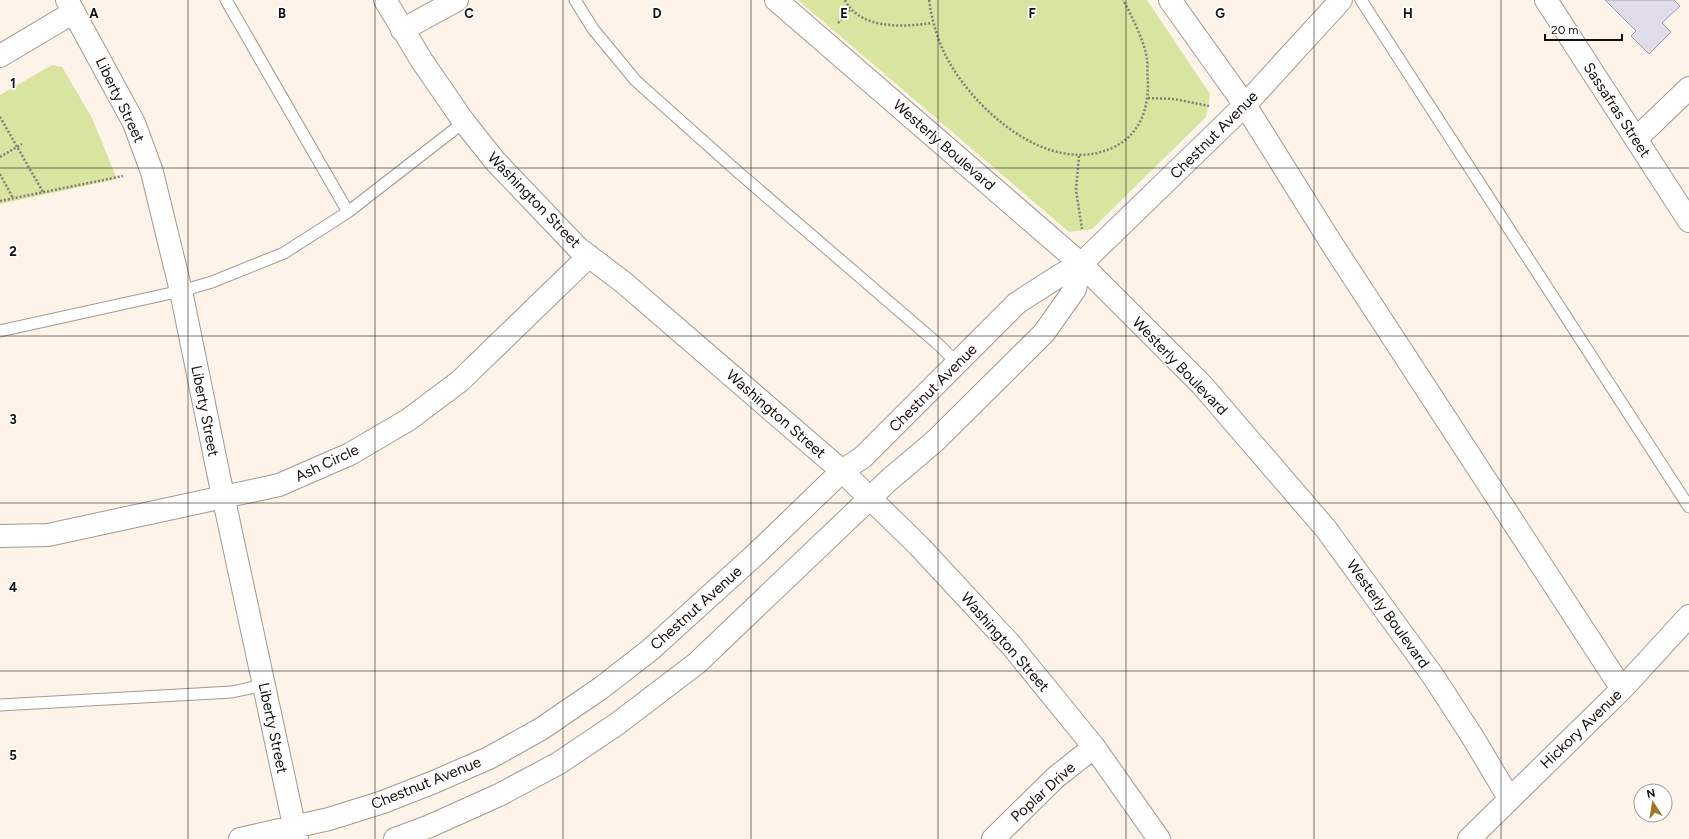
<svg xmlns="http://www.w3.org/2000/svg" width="1689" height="839" font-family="Figtree,sans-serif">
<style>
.green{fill:#d9e4a1}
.building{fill:#e0dce9;stroke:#a29eaa}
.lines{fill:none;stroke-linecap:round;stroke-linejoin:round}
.service-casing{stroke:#a39990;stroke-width:13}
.minor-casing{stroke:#a39990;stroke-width:24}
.path{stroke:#847d76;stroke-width:2.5;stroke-dasharray:2 2;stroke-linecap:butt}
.service{stroke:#fff;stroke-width:11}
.minor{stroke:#fff;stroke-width:22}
.grid{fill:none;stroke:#130f0c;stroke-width:1;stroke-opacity:0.55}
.labels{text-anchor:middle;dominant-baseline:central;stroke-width:3.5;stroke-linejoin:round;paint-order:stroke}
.street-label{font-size:15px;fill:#130f0c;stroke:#fff}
.grid-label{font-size:13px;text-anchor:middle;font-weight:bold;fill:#130f0c;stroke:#fff;stroke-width:3.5;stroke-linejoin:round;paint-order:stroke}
</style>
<rect width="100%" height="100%" fill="#fdf3e8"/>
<path class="green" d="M 798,0 L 1147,0 L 1210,94 L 1206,117 L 1092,229 L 1069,232 Z
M 52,65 L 62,67 L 92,118 L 117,179 L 0,204 L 0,95 Z"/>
<path class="building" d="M 1605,0 L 1674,0 L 1680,6 L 1662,23 L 1671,32 L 1649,54 L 1631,36 L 1636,31 Z"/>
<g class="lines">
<defs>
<path id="service" d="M 226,0 L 348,212
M 575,0 L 593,29 L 636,81 L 738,172 L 939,345 L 957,363
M 1361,0 L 1689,507
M 0,331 L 181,291 L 212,282 L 284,253 L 348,212 L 464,122
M 0,705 L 232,692 L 264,685"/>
<path id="minor" d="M 67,0 L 134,123 L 152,172 L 181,291 L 218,472 L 297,839
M 385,0 L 422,61 L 464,122 L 495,161 L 578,248 L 623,282 L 842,471 L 919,546 L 1011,645 L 1094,747 L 1159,839
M 776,0 L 1081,264 L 1202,385 L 1326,529 L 1433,676 L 1472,736 L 1509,798
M 1170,0 L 1245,105 L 1330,241 L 1622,689
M 1546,0 L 1689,221
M 402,30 L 457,0
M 0,56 L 74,12
M 1636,139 L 1689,88
M 0,536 L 48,535 L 279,485 L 350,454 L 408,420 L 460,381 L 589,256
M 240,839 L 329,819 L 383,802 L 434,782 L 489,758 L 541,729 L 601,688 L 650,650 L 756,554 L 842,471 L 863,457 L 1017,303 L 1059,276 L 1081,264 L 1245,105 L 1341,0
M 395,839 L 430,826 L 499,795 L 559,763 L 617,724 L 697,663 L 889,480 L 935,441 L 1044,333 L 1075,289 L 1081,264
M 993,839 L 1055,778 L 1094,747
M 1469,839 L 1622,689 L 1689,616"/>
</defs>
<use href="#service" class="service-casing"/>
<use href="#minor" class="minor-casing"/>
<path class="path" d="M 845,0 C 860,30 904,27 932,23
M 929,0 C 932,21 938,42 948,60 C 977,113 1053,179 1116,146 C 1140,133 1148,110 1148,83 C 1147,75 1148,67 1147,59 C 1145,43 1131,14 1123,0
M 838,23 L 850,10
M 1148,98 L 1174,99 L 1209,106
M 0,117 L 43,192
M 1079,156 L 1076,190 L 1082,229
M 0,157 L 22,144
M 0,174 L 13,198
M 0,201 L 123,176"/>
<use href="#service" class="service"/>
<use href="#minor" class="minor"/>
</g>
<path class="grid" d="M 188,0 L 188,839M 375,0 L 375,839M 563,0 L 563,839M 751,0 L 751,839M 938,0 L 938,839M 1126,0 L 1126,839M 1314,0 L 1314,839M 1501,0 L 1501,839M 0,168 L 1689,168M 0,336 L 1689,336M 0,503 L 1689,503M 0,671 L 1689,671"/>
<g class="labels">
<g class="street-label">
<text transform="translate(120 100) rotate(64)">Liberty Street</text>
<text transform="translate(1617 110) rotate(57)">Sassafras Street</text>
<text transform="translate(1214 135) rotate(-45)">Chestnut Avenue</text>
<text transform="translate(944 145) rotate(41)">Westerly Boulevard</text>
<text transform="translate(534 200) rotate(46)">Washington Street</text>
<text transform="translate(1180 366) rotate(46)">Westerly Boulevard</text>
<text transform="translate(933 388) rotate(-45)">Chestnut Avenue</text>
<text transform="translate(205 411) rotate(79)">Liberty Street</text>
<text transform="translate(776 414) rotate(41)">Washington Street</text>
<text transform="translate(327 463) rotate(-25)">Ash Circle</text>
<text transform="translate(696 608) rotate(-42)">Chestnut Avenue</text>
<text transform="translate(1388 614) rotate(54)">Westerly Boulevard</text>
<text transform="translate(1005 642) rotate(49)">Washington Street</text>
<text transform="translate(273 728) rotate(78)">Liberty Street</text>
<text transform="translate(1581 729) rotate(-44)">Hickory Avenue</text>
<text transform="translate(426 783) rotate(-22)">Chestnut Avenue</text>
<text transform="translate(1043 792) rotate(-42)">Poplar Drive</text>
</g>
</g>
<g class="grid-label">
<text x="94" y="18">A</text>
<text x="282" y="18">B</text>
<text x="469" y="18">C</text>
<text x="657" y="18">D</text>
<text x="844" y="18">E</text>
<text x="1032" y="18">F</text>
<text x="1220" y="18">G</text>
<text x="1408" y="18">H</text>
<text x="13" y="88">1</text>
<text x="13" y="256">2</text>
<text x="13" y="424">3</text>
<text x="13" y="592">4</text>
<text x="13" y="760">5</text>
</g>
<g transform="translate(1653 803) rotate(348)"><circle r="19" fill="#ffffff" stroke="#a19f9e"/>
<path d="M0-3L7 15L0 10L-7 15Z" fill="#9f7724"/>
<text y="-6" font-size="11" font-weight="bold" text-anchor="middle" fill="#130f0c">N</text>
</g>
<path d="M1545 34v6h77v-6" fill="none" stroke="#130f0c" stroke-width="2"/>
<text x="1551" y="34" font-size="12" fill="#130f0c" stroke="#ffffff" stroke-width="3" paint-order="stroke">20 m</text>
</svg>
